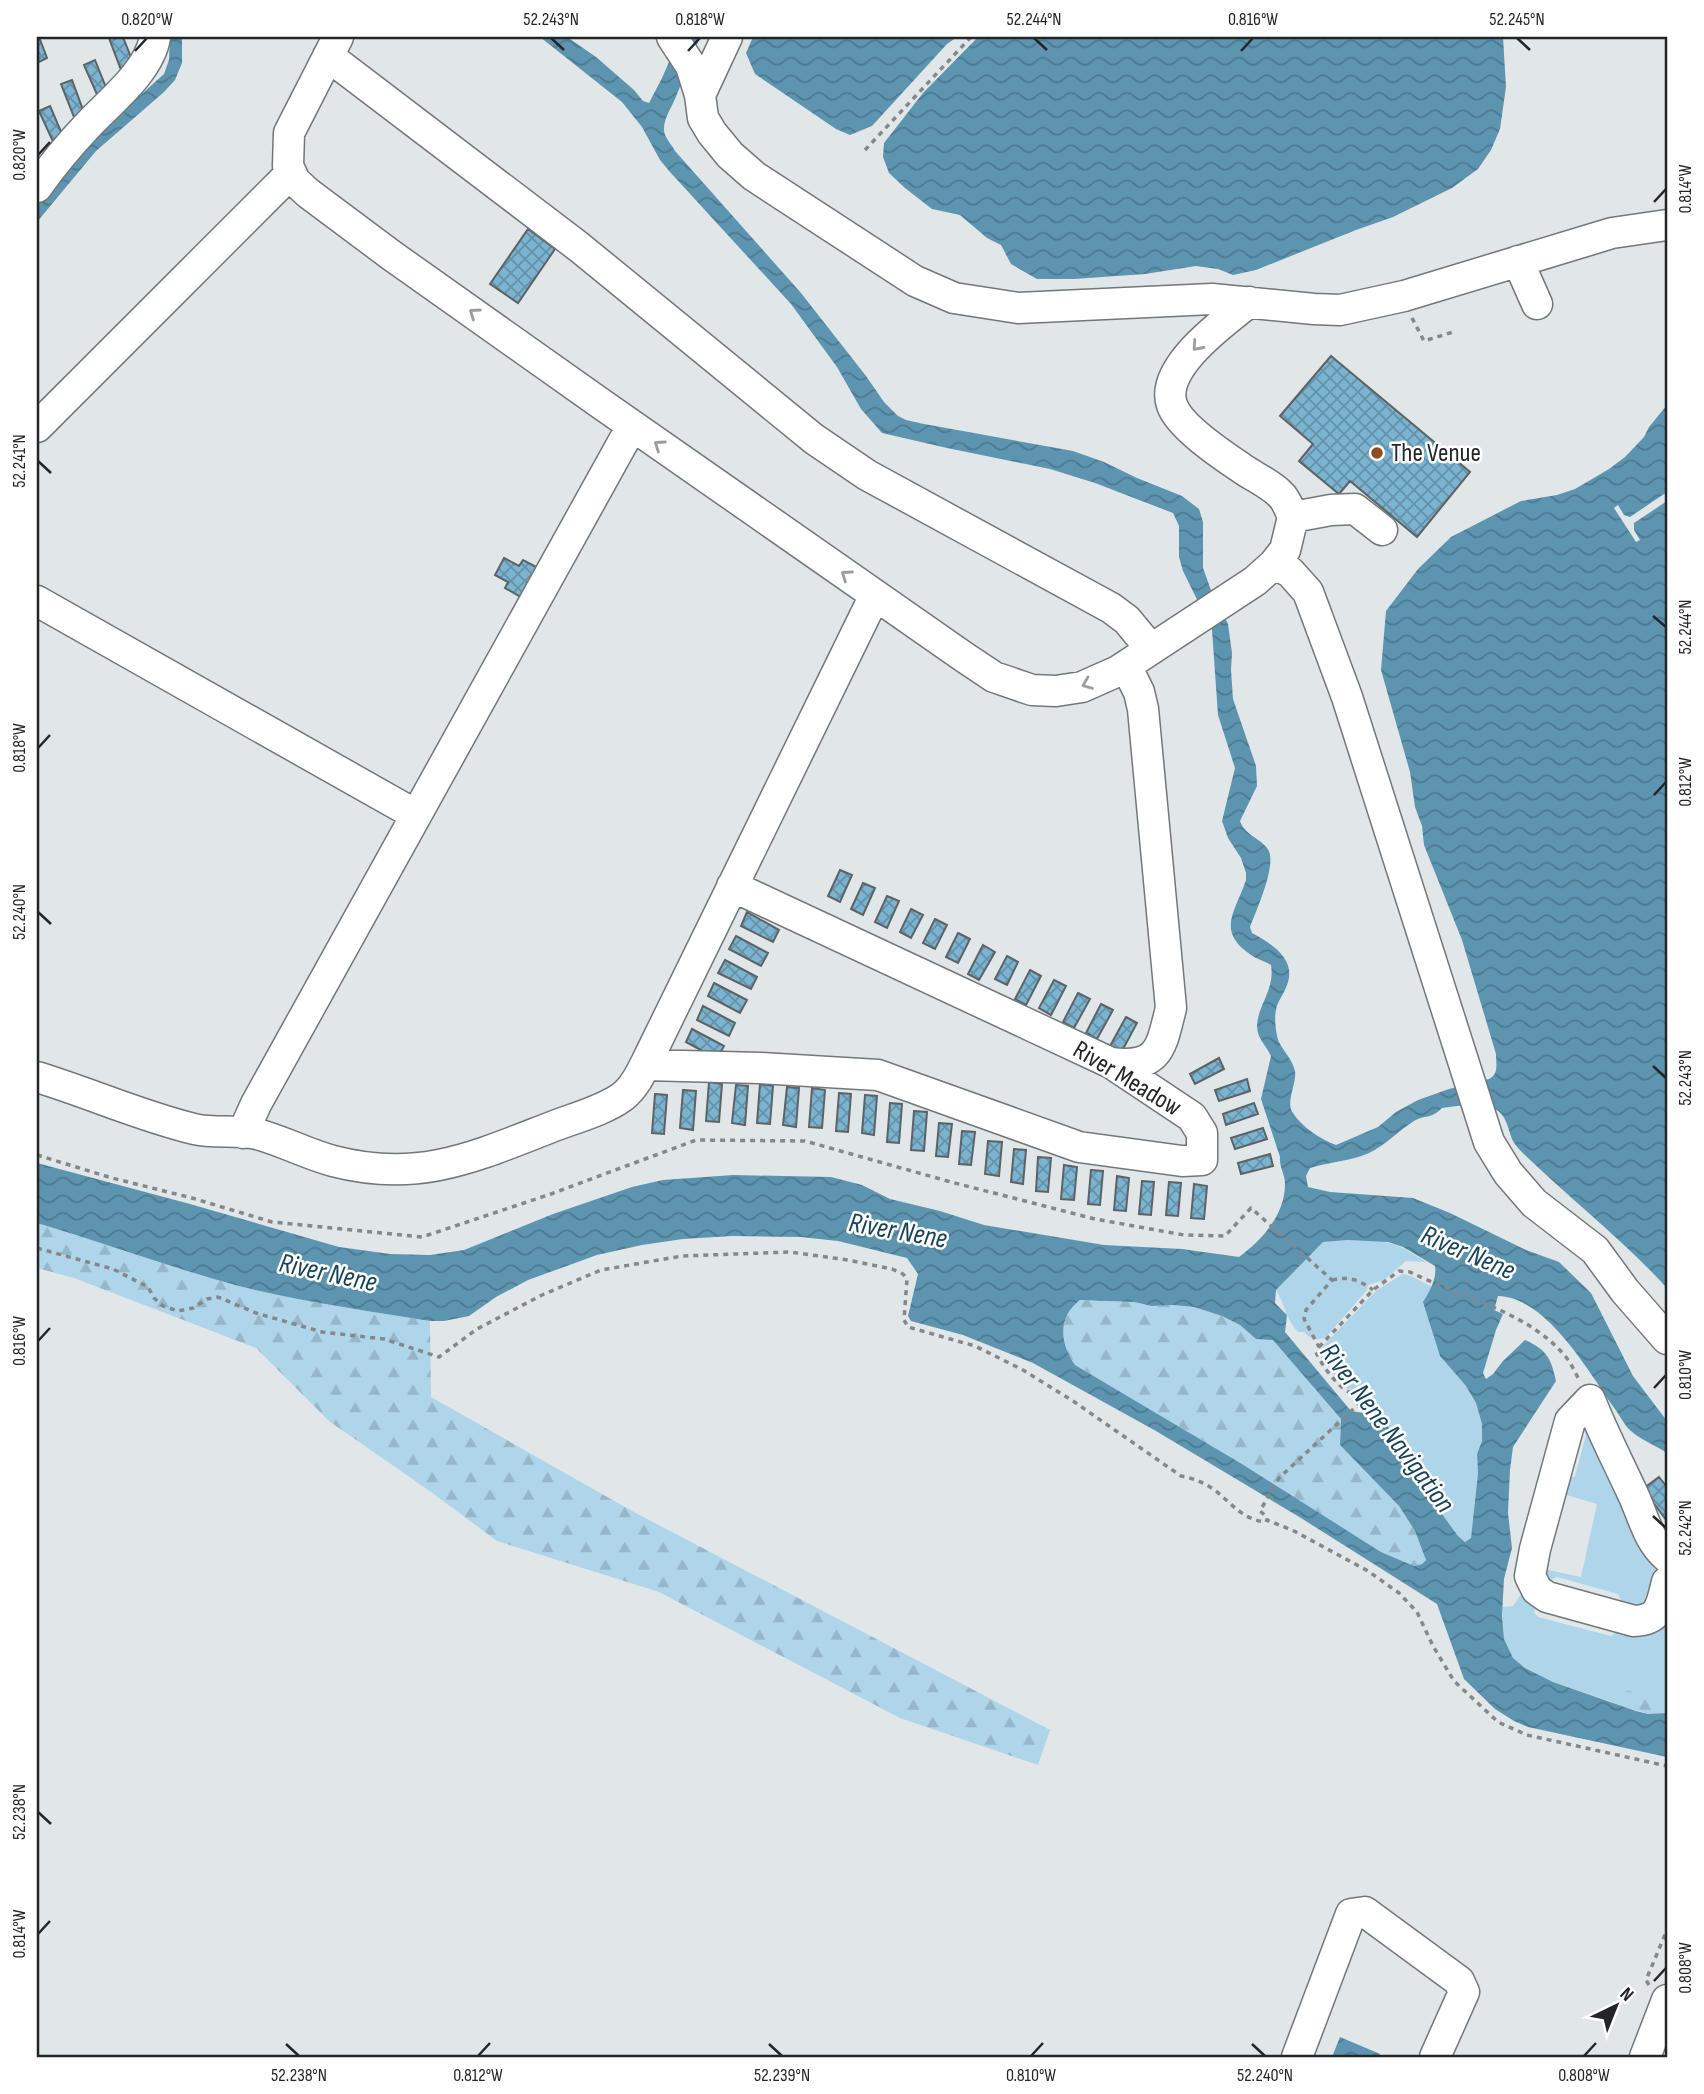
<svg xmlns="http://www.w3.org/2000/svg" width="1704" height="2094" font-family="'Sofia Sans Condensed',sans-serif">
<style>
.green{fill:#afd5ea;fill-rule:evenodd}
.forest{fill:url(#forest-firs)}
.water{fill:url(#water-waves);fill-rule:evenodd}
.pier{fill:#e1e6e9}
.building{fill:url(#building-cross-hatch);stroke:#5d6265;stroke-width:2}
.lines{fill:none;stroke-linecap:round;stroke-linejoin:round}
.minor-casing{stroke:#72777a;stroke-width:33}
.path{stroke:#85888a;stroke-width:3.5;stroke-dasharray:5 5;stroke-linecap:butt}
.minor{stroke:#fff;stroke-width:30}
.oneway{stroke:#9c9d9d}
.ticks{fill:none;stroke:#232526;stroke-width:2.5}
.poi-dot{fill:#914d1f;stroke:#fff;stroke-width:2.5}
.labels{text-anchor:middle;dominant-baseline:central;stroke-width:5;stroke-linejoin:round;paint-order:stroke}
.poi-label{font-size:26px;fill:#232526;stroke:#fff;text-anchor:start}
.street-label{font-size:26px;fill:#232526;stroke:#fff}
.water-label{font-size:28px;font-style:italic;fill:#154459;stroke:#fff}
.neatline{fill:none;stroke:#232526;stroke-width:2.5}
.ticks-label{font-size:18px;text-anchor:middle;fill:#232526}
</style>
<defs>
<pattern id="forest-firs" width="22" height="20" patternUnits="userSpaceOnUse" patternTransform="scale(1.75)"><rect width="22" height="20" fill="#afd5ea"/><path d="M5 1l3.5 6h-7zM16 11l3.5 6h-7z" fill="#96b7c9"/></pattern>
<pattern id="water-waves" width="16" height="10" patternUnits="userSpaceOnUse" patternTransform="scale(1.75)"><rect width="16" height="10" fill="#5d95b1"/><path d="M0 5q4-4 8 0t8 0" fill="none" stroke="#4c7990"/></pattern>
<pattern id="building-cross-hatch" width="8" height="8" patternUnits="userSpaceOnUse" patternTransform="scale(1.75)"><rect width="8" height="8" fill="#7bb4d0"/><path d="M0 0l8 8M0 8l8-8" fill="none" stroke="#6492a9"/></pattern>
</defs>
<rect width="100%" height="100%" fill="#e1e6e9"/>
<path class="green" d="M 1348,1240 C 1385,1239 1395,1242 1426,1262 L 1406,1261 L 1384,1280 L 1368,1285 L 1367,1290 L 1326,1337 C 1316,1341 1311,1340 1304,1332 L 1298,1332 C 1287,1321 1284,1303 1276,1290 L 1323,1242 Z
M 1403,1274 L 1411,1276 L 1432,1287 L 1424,1302 L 1440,1356 L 1466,1386 L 1476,1403 L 1482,1424 L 1482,1441 L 1477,1454 L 1478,1472 L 1471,1538 L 1465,1542 L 1458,1536 L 1420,1484 L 1382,1416 L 1373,1411 L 1358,1393 L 1344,1387 L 1321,1358 L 1321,1352 L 1324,1345 L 1377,1290 Z
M 1588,1417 L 1659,1570 L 1660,1578 L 1655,1606 L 1628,1613 L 1618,1594 L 1557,1577 L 1551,1580 L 1545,1590 L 1538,1567 L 1558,1485 L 1575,1476 L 1586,1435 L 1579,1421 ZM 1563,1494 L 1597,1504 L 1581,1577 L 1544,1569 Z
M 1522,1593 L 1540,1601 L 1534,1612 L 1538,1617 L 1611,1636 L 1626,1625 L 1667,1606 L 1667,1713 L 1648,1714 L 1553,1682 L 1525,1668 L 1513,1658 L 1504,1639 L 1502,1607 L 1513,1606 Z"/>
<path class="forest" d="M 37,1223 C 108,1244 179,1271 251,1289 C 310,1303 370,1311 430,1321 L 431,1397 L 632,1511 L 1050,1730 L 1038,1765 L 900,1718 L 659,1592 L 497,1541 L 431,1492 L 329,1421 L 256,1348 L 74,1278 L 37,1268 Z
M 1080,1300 L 1134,1302 L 1152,1306 L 1173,1305 L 1194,1307 L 1222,1316 L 1240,1325 L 1256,1339 L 1273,1339 L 1341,1419 L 1340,1445 L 1399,1506 L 1415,1531 L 1426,1559 L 1422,1564 L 1414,1566 L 1381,1552 L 1242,1464 L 1075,1365 C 1060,1343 1057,1319 1080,1300 Z
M 1628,1691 L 1649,1694 L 1667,1700 L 1667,1713 C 1646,1714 1629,1710 1610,1701 L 1618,1695 Z"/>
<path class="water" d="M 170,37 L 182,37 L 182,63 L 175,80 L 164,92 L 96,151 L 37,222 L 37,203 L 87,143 L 164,74 L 169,60 Z
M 540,37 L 567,37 L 596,57 L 634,90 L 643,101 L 649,103 L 662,78 L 680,37 L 700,37 C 692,56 685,75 677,94 C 673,106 663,118 664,131 C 665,138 672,145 675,151 L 801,293 L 866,376 L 884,402 L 898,416 L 906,420 L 924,424 L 1073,451 L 1104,462 L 1137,478 L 1182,496 L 1199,509 L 1203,522 L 1203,568 L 1212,593 L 1228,624 L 1232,653 L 1231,670 L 1233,699 L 1256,766 L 1257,786 L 1240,821 C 1245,835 1258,837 1267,848 C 1279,861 1256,911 1250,927 L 1252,933 C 1272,944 1297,959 1287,985 C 1284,994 1277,1002 1276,1010 C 1274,1018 1276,1035 1279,1042 C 1284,1052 1292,1059 1295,1071 C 1297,1083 1285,1103 1293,1113 C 1302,1127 1320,1139 1336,1145 L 1378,1127 L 1396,1112 L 1418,1100 L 1449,1089 L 1489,1079 C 1499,1074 1496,1064 1496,1054 L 1462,940 L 1424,845 L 1422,826 L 1415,807 L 1410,772 L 1381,670 L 1386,611 L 1418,569 L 1451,537 L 1521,501 L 1557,495 L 1575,489 L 1609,469 L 1625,457 L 1644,437 L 1649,427 L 1667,405 L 1667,1288 C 1623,1240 1574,1202 1527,1157 C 1522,1152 1516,1147 1513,1141 C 1508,1130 1507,1115 1495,1109 C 1480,1102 1458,1106 1442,1108 C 1430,1120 1426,1114 1414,1121 C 1398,1131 1386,1145 1369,1153 C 1351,1161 1329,1162 1310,1168 L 1306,1176 L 1308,1187 L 1330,1192 L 1413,1198 L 1450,1213 L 1526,1250 L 1559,1262 L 1591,1293 L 1633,1376 L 1667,1421 L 1667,1455 L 1664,1451 C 1654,1445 1640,1439 1631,1431 C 1625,1426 1620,1416 1615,1409 C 1589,1373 1547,1297 1498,1296 L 1494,1310 L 1503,1314 L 1496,1330 L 1483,1373 L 1486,1379 L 1493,1374 L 1503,1361 L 1525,1340 C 1547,1350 1551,1358 1556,1381 L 1513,1447 L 1510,1470 L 1508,1513 L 1512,1548 L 1504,1579 L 1502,1615 L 1504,1639 L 1513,1658 L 1525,1668 L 1553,1682 L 1636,1711 L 1648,1714 L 1667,1713 L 1667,1757 L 1528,1727 L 1514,1721 L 1495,1709 L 1464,1679 L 1437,1604 L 1301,1518 L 1156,1431 L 1033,1363 L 963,1335 L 911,1321 L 908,1316 L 918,1274 L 907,1258 L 838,1241 L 801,1237 L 732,1236 L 683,1239 L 642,1245 L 597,1255 L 528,1280 L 496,1297 L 469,1316 L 444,1321 L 430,1321 C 370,1311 310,1303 251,1289 C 179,1271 108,1244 37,1223 L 37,1163 L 190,1204 L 339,1247 L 390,1254 L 430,1255 L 464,1250 L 553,1214 L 632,1187 L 663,1180 L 733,1175 L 831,1177 L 862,1185 L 890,1199 L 940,1211 L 984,1225 L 1104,1245 L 1182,1249 L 1239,1257 C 1262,1240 1285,1215 1285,1184 C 1285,1174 1279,1167 1280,1157 L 1261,1099 L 1271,1056 C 1268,1049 1262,1043 1259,1036 C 1250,1012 1276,994 1271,965 C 1264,961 1257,959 1251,955 C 1215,931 1236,911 1246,880 L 1246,873 L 1241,858 L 1228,838 L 1222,821 L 1235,768 L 1218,715 L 1212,630 L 1183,571 L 1179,557 L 1179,526 L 1173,513 L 1095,483 L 1050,469 L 947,448 L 882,433 L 861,409 L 837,367 L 791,304 L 670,172 L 660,160 L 642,127 L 622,102 ZM 1348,1240 L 1388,1242 L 1403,1247 L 1435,1266 C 1437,1278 1430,1291 1423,1302 L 1440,1356 L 1466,1386 L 1476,1403 L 1482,1424 L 1482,1441 L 1477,1454 L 1478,1473 L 1471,1538 L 1465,1542 L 1458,1536 L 1420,1484 L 1382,1416 L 1351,1411 L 1285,1332 L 1287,1315 L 1275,1303 L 1276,1290 L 1323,1242 ZM 1080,1300 L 1134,1302 L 1152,1306 L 1173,1305 L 1194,1307 L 1222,1316 L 1240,1325 L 1256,1339 L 1273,1340 L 1341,1419 L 1340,1445 L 1399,1506 L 1415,1531 L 1426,1560 L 1422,1564 L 1414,1566 L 1381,1552 L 1242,1464 L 1075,1365 C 1060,1343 1057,1318 1080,1300 Z
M 753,37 L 957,37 L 947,44 L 872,126 L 850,135 L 836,129 L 755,74 L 746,53 Z
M 978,37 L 1503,37 L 1506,87 L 1500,129 L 1491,150 L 1478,169 L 1452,188 L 1393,217 L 1356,230 L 1256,270 L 1233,275 L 1218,269 L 1196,266 L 1145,274 L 1074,279 L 1037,279 L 1011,264 L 1001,245 L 987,238 L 960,215 L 932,209 L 905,188 L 889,173 L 883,157 L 884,143 L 923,93 Z
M 1340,2037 L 1380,2054 L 1379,2057 L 1332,2057 Z"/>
<path class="pier" d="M 1667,492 L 1667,501 L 1634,523 L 1634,530 L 1640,540 L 1636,542 L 1614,508 L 1618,505 L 1624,515 L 1630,517 Z"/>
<path class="building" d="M 37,37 L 39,37 L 47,58 L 37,63 Z
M 114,37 L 123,37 L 137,73 L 124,78 L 109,38 Z
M 95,60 L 109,95 L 99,99 L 84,65 Z
M 72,80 L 86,118 L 76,122 L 61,84 Z
M 50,106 L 65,141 L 55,146 L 39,111 Z
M 528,229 L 555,249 L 518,303 L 490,284 Z
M 1331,356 L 1470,472 L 1417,537 L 1350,481 L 1339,494 L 1299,461 L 1313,444 L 1280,416 Z
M 504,558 L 519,566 L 523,560 L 542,570 L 526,600 L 505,588 L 508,582 L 495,575 Z
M 840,870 L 852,875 L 840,902 L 828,896 Z
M 863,883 L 875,888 L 863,915 L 851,909 Z
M 887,896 L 899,901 L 887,928 L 875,922 Z
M 911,909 L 923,915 L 911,938 L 900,932 Z
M 747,912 L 779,930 L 773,942 L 741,926 Z
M 935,919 L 947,925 L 935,949 L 923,943 Z
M 958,933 L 970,939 L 958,963 L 946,957 Z
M 736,936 L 768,953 L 761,966 L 729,949 Z
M 983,945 L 995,952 L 979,980 L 968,974 Z
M 1007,956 L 1018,962 L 1007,985 L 995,979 Z
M 725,960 L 757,977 L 751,989 L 718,973 Z
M 1030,970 L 1041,976 L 1026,1005 L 1015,999 Z
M 1054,980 L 1066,986 L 1051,1015 L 1039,1008 Z
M 714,983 L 747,1000 L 740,1013 L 708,996 Z
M 1078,993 L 1090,999 L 1074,1028 L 1063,1022 Z
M 1101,1004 L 1113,1010 L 1097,1039 L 1086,1033 Z
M 703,1006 L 735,1023 L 729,1036 L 697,1020 Z
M 1126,1017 L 1137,1023 L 1122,1051 L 1110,1046 Z
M 692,1029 L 724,1046 L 717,1059 L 686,1042 Z
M 1219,1058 L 1224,1069 L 1195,1084 L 1190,1074 Z
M 1247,1079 L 1250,1091 L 1219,1101 L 1215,1090 Z
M 709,1082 L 722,1084 L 719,1122 L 706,1121 Z
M 760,1084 L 773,1086 L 770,1124 L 757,1123 Z
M 736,1085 L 748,1086 L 745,1125 L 732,1123 Z
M 787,1087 L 799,1088 L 796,1127 L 783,1125 Z
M 812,1088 L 825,1090 L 822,1128 L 809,1127 Z
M 683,1090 L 696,1091 L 693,1130 L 680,1128 Z
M 839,1093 L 851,1094 L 848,1132 L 836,1131 Z
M 655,1094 L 667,1095 L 664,1134 L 652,1133 Z
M 865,1095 L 877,1096 L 874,1135 L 862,1133 Z
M 890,1103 L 902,1104 L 899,1143 L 887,1142 Z
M 1254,1103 L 1258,1114 L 1226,1125 L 1223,1114 Z
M 914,1111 L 927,1112 L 924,1151 L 911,1150 Z
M 939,1123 L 952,1124 L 948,1157 L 936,1156 Z
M 1263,1128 L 1267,1139 L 1235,1149 L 1231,1138 Z
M 962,1131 L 975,1132 L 971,1165 L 959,1164 Z
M 988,1141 L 1002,1142 L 999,1176 L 985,1174 Z
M 1014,1149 L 1026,1150 L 1023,1184 L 1011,1182 Z
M 1270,1154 L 1273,1166 L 1241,1174 L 1238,1163 Z
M 1038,1157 L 1051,1158 L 1048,1192 L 1036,1191 Z
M 1064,1165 L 1077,1167 L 1074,1200 L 1061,1199 Z
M 1091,1170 L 1103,1171 L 1100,1205 L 1088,1204 Z
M 1117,1176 L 1129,1178 L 1126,1211 L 1114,1210 Z
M 1142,1181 L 1154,1182 L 1151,1215 L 1139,1214 Z
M 1169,1182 L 1181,1183 L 1178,1216 L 1166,1215 Z
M 1194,1184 L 1207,1186 L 1204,1219 L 1191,1218 Z
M 1659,1477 L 1667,1487 L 1667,1521 L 1643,1489 Z"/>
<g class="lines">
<defs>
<path id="minor" d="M 338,37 L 289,133 L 288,166 L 295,181 L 308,193 L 391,255 L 600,403 L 964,657 L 994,677 L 1032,690 L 1056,691 L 1082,687 L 1118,671 L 1255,581 L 1274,564 L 1285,550 L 1293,517 C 1290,510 1286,499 1280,494 C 1269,483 1252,476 1240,467 C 1222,455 1179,426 1172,405 C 1159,368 1224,322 1249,302
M 672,37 L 691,66 L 700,95 L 703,118 L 712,133 L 730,155 L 754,176 L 915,281 L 954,298 L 1018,308 L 1212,299 L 1314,309 L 1340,310 L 1404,296 L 1612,233 L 1667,225
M 328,56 L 579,247 L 814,439 L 867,475 L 1111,608 L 1127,620 L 1151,649
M 700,95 L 727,37
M 37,187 C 53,164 71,143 90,123 C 112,100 150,70 155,37
M 1518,261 L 1537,304
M 37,427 L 291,173
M 1293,517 L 1331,510 L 1355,509 L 1382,530
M 1274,564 L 1290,572 L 1308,592 L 1347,697 L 1489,1142 L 1508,1173 L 1534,1203 L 1595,1250 L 1625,1291 L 1667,1339
M 37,601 L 416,815
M 1111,1063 C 1160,1069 1161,1047 1171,1008 L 1143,709 L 1139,692 L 1126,666
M 645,1065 L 760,1068 L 878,1075 L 1079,1147 L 1182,1161 L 1202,1160 L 1202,1133 L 1192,1117 L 1111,1063 L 732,886
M 37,1077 C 90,1093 140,1116 194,1129 C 214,1134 237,1129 257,1134 C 283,1141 307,1154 333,1161 C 417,1183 472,1158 549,1128 C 571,1119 603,1111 622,1097 C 635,1087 642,1071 649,1057 L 875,595
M 243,1133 L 256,1104 L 632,426
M 1667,1557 C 1647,1540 1643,1514 1631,1490 C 1617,1460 1602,1431 1590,1400 L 1570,1421 L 1535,1549 L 1530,1576 L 1537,1590 L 1547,1597 L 1634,1621 C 1661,1620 1661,1605 1667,1582
M 1297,2057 L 1351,1914 L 1365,1912 L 1459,1981 L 1464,1992 L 1435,2057
M 1645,2057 L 1667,2000"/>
</defs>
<use href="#minor" class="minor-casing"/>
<path class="path" d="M 865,150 L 971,37
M 1412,318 L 1424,341 L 1456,331
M 37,1155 L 112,1178 L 192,1198 L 272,1222 L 422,1237 L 551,1194 L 696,1140 L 805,1141 L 951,1182 L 1095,1219 L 1184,1235 L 1225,1236 L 1251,1208 L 1332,1280 L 1306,1310 L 1304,1319 L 1319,1347 L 1316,1352 C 1321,1364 1333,1380 1343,1388 C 1350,1394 1357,1394 1362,1401 L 1279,1478 L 1260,1511 L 1267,1517 L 1267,1520
M 37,1248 L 113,1269 L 148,1287 L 154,1298 L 163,1306 L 178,1311 L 193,1308 L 207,1299 L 218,1297 L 256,1313 L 322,1332 L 384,1339 L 439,1357 L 477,1329 L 542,1295 L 601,1270 L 682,1256 L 790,1252 L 848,1260 L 892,1269 L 903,1274 L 907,1279 L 904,1320 L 908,1327 L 975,1346 L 1023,1370 L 1073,1401 L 1181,1476 C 1192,1478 1203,1482 1213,1489 C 1231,1502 1242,1520 1266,1522 L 1267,1520 L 1294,1531 L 1368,1571 L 1399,1593 L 1417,1612 L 1433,1646 L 1454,1681 L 1498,1722 L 1527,1735 L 1667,1766
M 1332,1280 C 1348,1276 1360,1280 1373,1290
M 1319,1347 L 1373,1290 L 1399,1271 L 1410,1272 C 1460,1297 1529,1312 1565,1356 C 1571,1363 1575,1372 1579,1380
M 1649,1985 L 1646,1980 L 1667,1930"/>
<use href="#minor" class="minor"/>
</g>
<defs><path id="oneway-chevron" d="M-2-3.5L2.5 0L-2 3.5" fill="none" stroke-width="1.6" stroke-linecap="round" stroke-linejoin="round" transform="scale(1.75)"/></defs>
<g class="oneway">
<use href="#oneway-chevron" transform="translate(474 313) rotate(-145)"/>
<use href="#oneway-chevron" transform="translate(1197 346) rotate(132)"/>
<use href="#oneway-chevron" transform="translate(659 445) rotate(-145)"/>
<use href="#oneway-chevron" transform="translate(846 575) rotate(-145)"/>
<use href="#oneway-chevron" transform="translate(1087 684) rotate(158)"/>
</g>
<path class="ticks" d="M 551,38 L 564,50M 1034,38 L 1047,50M 1517,38 L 1530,50M 135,51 L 147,38M 688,51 L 700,38M 1241,51 L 1253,38M 38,155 L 50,142M 1654,202 L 1666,189M 38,461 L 51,473M 1653,616 L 1666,627M 38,748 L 50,735M 1654,795 L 1666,782M 38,912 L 51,924M 1653,1066 L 1666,1078M 38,1341 L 50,1328M 1654,1388 L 1666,1375M 1653,1516 L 1666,1528M 38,1812 L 51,1824M 38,1934 L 50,1921M 1654,1981 L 1666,1968M 286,2044 L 299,2056M 769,2044 L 782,2056M 1252,2044 L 1265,2056M 478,2056 L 490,2043M 1031,2056 L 1043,2043M 1584,2056 L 1596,2043"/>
<circle class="poi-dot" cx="1377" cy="453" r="7"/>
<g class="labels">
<g class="poi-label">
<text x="1391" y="453">The Venue</text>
</g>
<g class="street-label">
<text transform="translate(1127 1079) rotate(31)">River Meadow</text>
</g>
<g class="water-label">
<text transform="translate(898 1231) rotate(10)">River Nene</text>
<text transform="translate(1468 1253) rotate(23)">River Nene</text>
<text transform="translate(328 1273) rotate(12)">River Nene</text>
<text transform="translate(1387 1428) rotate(53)">River Nene Navigation</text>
</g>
</g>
<rect width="1704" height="2094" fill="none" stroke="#ffffff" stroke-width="77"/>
<g transform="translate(1616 2006) rotate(43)" stroke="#ffffff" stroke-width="5" paint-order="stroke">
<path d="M0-5L12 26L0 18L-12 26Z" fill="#232526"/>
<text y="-10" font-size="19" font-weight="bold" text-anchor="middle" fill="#232526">N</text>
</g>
<rect x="38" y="38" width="1628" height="2018" class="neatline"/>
<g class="ticks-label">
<text x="147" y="25">0.820°W</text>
<text x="551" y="25">52.243°N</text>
<text x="700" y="25">0.818°W</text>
<text x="1034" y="25">52.244°N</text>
<text x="1253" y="25">0.816°W</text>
<text x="1517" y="25">52.245°N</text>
<text transform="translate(19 155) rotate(-90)" y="6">0.820°W</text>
<text transform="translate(1685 189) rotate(-90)" y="6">0.814°W</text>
<text transform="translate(19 461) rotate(-90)" y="6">52.241°N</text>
<text transform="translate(1685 627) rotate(-90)" y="6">52.244°N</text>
<text transform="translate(19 748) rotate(-90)" y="6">0.818°W</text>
<text transform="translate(1685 782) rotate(-90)" y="6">0.812°W</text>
<text transform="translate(19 912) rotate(-90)" y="6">52.240°N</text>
<text transform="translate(1685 1078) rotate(-90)" y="6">52.243°N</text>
<text transform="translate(19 1341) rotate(-90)" y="6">0.816°W</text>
<text transform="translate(1685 1375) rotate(-90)" y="6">0.810°W</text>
<text transform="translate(1685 1528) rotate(-90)" y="6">52.242°N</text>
<text transform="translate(19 1812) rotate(-90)" y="6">52.238°N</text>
<text transform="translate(19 1934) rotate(-90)" y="6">0.814°W</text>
<text transform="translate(1685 1968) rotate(-90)" y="6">0.808°W</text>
<text x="299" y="2081">52.238°N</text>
<text x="478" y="2081">0.812°W</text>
<text x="782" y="2081">52.239°N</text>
<text x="1031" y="2081">0.810°W</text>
<text x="1265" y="2081">52.240°N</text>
<text x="1584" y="2081">0.808°W</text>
</g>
</svg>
